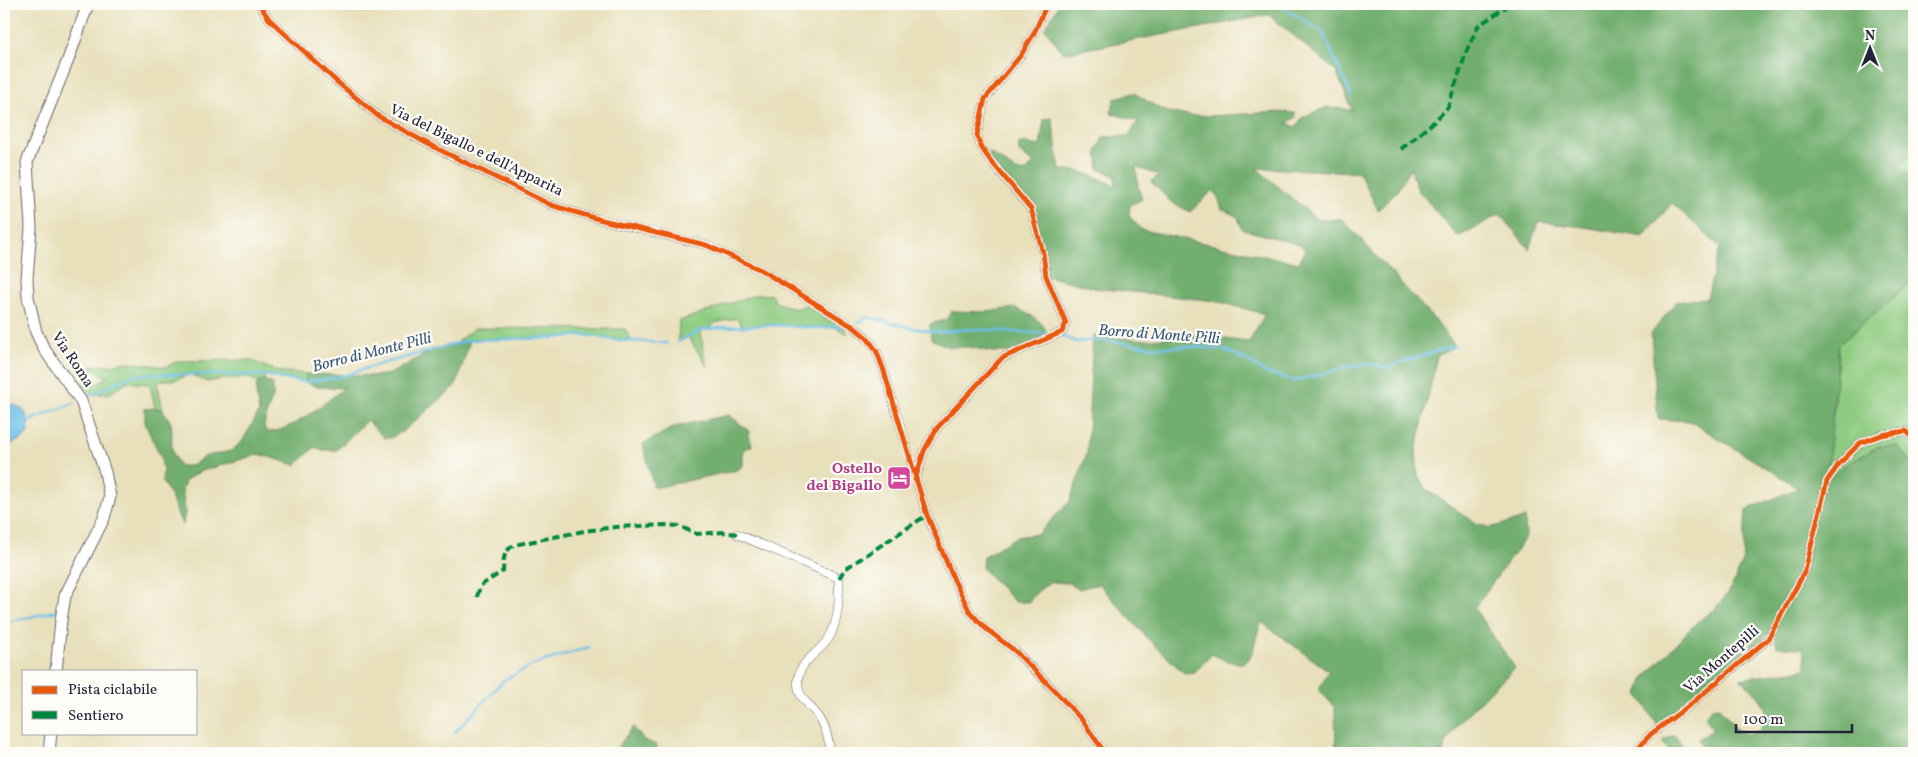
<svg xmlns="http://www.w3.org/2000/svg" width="1918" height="757" font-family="Vollkorn,serif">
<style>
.green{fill:#8ecb80;stroke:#58765e}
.forest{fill:#72af6e;stroke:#4a6854;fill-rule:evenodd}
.water{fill:#6abfe7;stroke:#467091}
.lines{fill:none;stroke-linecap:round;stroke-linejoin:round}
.stream{stroke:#6abfe7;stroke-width:2.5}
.street-casing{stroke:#676468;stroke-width:9}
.secondary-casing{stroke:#676468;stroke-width:13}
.street{stroke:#fff;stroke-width:8}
.secondary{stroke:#fff;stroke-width:11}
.quiet{stroke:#00873e;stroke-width:4;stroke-dasharray:8 4;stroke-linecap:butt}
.cycleway-casing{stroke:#fdfcf7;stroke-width:8}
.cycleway{stroke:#e8590c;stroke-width:5}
.labels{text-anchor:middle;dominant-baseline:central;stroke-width:4.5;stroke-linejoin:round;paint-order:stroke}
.street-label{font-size:15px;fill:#22223b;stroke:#fdfcf7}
.hotel-label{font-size:15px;font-weight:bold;fill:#b23c85;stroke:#fdfcf7;text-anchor:end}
.water-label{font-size:16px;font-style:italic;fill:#3b5977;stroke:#fdfcf7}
</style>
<rect width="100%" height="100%" fill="#fdfcf7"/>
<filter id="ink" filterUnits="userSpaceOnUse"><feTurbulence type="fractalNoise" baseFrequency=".02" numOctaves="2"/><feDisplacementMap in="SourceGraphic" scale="10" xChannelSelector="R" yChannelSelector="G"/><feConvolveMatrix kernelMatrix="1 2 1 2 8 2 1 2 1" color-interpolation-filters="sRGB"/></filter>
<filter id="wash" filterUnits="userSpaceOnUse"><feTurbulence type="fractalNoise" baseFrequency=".0096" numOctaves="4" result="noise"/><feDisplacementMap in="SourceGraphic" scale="20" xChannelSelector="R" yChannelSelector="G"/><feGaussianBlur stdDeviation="1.12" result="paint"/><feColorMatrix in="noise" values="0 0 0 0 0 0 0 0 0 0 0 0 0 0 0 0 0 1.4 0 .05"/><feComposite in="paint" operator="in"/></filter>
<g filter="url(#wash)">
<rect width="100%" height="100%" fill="#e8e0bb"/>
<path class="green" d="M 1914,150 L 1914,181 L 1898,167 Z
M 1914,280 L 1914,465 L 1898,446 L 1827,481 L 1839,344 Z
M 758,294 L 772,295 L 775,302 L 796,309 L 810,304 L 845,329 L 848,334 L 835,327 L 815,328 L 776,325 L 743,327 L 737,318 L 715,323 L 708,329 L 701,330 L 703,350 L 707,366 L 688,337 L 678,342 L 679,321 Z
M 474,328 L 625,329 L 631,340 L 615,340 L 586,335 L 552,338 L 470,340 L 457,342 Z
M 250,360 L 276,371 L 307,374 L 305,382 L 278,378 L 266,375 L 264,380 L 257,383 L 251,378 L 223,379 L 207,382 L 190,374 L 175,380 L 163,380 L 157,383 L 163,410 L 155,408 L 151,389 L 148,384 L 126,382 L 111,393 L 92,395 L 82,384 L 97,384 L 107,377 L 99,373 L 90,366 L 114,365 L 122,362 L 130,362 L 166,367 L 178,361 Z"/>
<path class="forest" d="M 1059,4 L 1914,4 L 1914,150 L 1898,167 L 1914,181 L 1914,280 L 1839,344 L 1827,480 L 1842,467 L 1879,446 L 1898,446 L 1914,465 L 1914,749 L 1906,753 L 1694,753 L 1703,748 L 1698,739 L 1713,730 L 1705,716 L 1711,708 L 1719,707 L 1739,732 L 1751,734 L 1761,729 L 1767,714 C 1762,698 1754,689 1740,679 L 1806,669 L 1805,655 L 1802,648 L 1777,647 L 1773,630 L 1659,728 L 1638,694 L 1644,678 L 1697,622 L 1714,610 L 1729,592 L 1743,562 L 1746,510 L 1799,488 L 1690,421 L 1658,419 L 1651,334 L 1676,302 L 1707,298 L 1720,247 L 1672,203 L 1643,237 L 1585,227 L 1538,222 L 1529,249 L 1500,214 L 1458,237 L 1418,190 L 1410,168 L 1397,191 L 1378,210 L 1359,172 L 1256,168 L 1318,220 L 1342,219 L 1433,318 L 1455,346 L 1437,356 L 1416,452 L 1418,477 L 1427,490 L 1476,523 L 1490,528 L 1525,518 L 1526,537 L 1474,608 L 1515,668 C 1494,689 1449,724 1443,753 L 1336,753 L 1335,708 L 1319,689 L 1329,671 L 1261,622 C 1250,653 1257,677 1212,654 L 1195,672 L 1184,673 L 1149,640 L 1099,584 L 1078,589 L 1069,583 L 1050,582 L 1036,593 L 1029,602 L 1015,602 L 982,568 L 983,557 L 1016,537 L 1038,534 L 1070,501 L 1087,453 L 1093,335 L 1145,340 L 1192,335 L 1249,342 L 1265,314 L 1216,301 L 1095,288 L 1046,276 L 1031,209 L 990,160 L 989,152 L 1018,172 L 1027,171 L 1034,163 L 1019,152 L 1019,143 L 1040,146 L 1044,119 L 1052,118 L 1060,170 C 1082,169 1097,177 1116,186 L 1115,176 L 1099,169 L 1097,152 L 1103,137 L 1129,136 L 1138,121 L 1111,113 L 1115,98 L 1134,93 C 1143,98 1151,104 1161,109 C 1193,124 1257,109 1295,113 L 1296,117 L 1287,123 L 1296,127 L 1303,117 L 1327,107 L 1352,110 L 1336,71 L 1269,15 L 1064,53 L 1045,29 ZM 1136,165 L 1141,169 L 1159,175 L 1151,182 L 1171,202 L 1190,212 L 1212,191 L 1218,197 L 1222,209 L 1238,217 L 1242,229 L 1301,245 L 1305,250 L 1299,263 L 1142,230 L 1129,216 L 1130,205 L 1142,199 L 1138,186 Z
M 1015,308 C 1029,315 1047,320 1047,339 L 1012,352 L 993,352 L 969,347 L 949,347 L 931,339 L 930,324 L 946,320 L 952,311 L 986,312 Z
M 470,340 L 457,383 L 448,393 L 403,431 L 391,438 L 384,438 L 367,420 L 337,450 L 323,450 L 315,447 L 296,465 L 259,454 L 199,472 L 186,480 L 182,489 L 185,513 L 183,525 C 174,511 173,495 162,482 L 163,472 L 161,457 L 145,424 L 145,409 L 155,408 L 163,410 C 165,414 170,419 171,424 C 174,442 167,448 180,466 L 191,466 L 206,456 L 231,451 L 242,442 L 259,412 L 256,394 L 257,383 L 264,380 L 273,384 L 273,397 L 266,415 L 264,427 L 267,432 C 290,433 326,402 344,388 L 317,387 L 305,382 L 307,374 L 375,376 L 390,374 L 434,349 Z
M 729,415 L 748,430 L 752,446 L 743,449 L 743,466 L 737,470 L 654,488 L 643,444 L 674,427 Z
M 633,727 L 644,740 L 656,745 L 660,753 L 613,753 Z
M 1674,735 L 1690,753 L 1670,753 L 1662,741 Z"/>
<path class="water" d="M 4,402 C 23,407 28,410 29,431 L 23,438 L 4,448 Z"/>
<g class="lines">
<path class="stream" d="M 1277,4 L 1322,31 L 1351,95
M 858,322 L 868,317 L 912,328 L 939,332 L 970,329 L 1049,334
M 1060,335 L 1076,342 L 1100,340 L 1154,347 L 1198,347 L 1225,350 L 1248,361 L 1264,372 L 1295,381 L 1356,365 L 1372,364 L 1389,368 L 1401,362 L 1455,346
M 678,342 L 701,330 L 725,327 L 776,325 L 815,328 L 847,326
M 87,397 L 128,377 L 143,374 L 266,375 L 278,378 L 305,382 L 341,377 L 373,366 L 470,340 L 552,338 L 586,335 L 615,340 L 667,343
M 26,422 L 74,403
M 4,623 L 60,610
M 455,732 L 504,680 L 535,664 L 589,647
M 439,753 L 442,748"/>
</g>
</g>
<g filter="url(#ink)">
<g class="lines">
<defs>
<path id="street" d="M 259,4 L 269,19 L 336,81 L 378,116 L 428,144 L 551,205 L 598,219 L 706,245 L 761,270 L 855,328 L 867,338 L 876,350 L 883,368 L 927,515 L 954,580 L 970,612 L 985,628 L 1015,651 L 1053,689 L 1082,720 L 1105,753
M 916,479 L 924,451 L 937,428 L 1002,358 L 1062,332 L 1066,323 L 1046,276 L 1043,253 L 1031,209 L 990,160 L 981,147 L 977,135 L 985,99 L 1021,55 L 1034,33 L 1047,4
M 737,534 L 839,578 C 839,596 839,615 832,632 C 824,653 796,659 798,685 C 799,699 811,706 819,717 C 826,727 829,741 830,753
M 1633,753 L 1651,734 L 1691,704 L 1768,639 L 1805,571 L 1827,481 L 1839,464 L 1860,443 L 1881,435 L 1906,431 L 1914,438"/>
<path id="secondary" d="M 56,671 L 61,620 L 65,596 L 104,518 L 110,497 L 105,472 L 81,401 L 44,349 L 36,332 L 28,297 L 27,279 L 31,227 L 27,162 L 68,60 L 88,4
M 49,753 L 51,733"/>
</defs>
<use href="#street" class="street-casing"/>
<use href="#secondary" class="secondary-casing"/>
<use href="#street" class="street"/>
<use href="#secondary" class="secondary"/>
<path class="quiet" d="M 1401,149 L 1435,121 L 1448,107 L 1467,50 L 1478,26 L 1510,4
M 839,578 L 845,569 L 927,515
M 477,597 L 480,586 L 503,571 C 504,559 502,553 514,545 L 584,531 L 616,527 L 665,525 L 679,526 L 697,534 L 723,532 L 737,534"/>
<defs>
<path id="cycleway" d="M 259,4 L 269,19 L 336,81 L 378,116 L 428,144 L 551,205 L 598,219 L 706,245 L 761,270 L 855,328 L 867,338 L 876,350 L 883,368 L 927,515 L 954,580 L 970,612 L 985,628 L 1015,651 L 1053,689 L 1082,720 L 1105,753
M 915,480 L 924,451 L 937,428 L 1002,358 L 1062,332 L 1066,323 L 1046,276 L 1043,253 L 1031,209 L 990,160 L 981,147 L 977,135 L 985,99 L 1021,55 L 1034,33 L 1047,4
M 1633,753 L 1651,734 L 1691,704 L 1768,639 L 1805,571 L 1827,481 L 1839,464 L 1860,443 L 1881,435 L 1906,431 L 1914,438"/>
</defs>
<use href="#cycleway" class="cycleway-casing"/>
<use href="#cycleway" class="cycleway"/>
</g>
</g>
<defs>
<symbol id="hotel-square" viewBox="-11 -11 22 22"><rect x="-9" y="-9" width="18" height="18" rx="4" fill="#d1479c" stroke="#fdfcf7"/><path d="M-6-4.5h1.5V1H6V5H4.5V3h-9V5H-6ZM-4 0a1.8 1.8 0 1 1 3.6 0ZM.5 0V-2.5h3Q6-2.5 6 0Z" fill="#fff"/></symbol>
</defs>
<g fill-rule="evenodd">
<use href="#hotel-square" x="885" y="464" width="28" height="28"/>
</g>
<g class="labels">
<g class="street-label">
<text transform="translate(476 151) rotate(26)">Via del Bigallo e dell'Apparita</text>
<text transform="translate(72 360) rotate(56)">Via Roma</text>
<text transform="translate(1722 660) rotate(-41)">Via Montepilli</text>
</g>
<g class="hotel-label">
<text x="882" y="469">Ostello<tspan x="882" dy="17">del Bigallo</tspan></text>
</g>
<g class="water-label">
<text transform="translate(1159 335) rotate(4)">Borro di Monte Pilli</text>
<text transform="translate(372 353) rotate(-14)">Borro di Monte Pilli</text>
</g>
</g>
<rect width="1918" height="757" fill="none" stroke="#fdfcf7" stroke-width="20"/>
<rect x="22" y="670" width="175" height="65" fill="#fdfcf7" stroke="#a5a5ac"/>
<rect x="32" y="686" width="25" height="8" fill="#e8590c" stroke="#a5a5ac"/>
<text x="68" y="694" font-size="15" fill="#22223b">Pista ciclabile</text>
<rect x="32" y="711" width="25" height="8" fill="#00873e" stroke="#a5a5ac"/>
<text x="68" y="720" font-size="15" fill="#22223b">Sentiero</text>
<g transform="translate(1870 48)" stroke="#fdfcf7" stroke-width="4" paint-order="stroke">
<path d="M0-4L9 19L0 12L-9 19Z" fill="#22223b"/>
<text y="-8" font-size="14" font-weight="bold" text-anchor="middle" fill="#22223b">N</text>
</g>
<path d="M1736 724v8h116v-8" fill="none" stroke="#22223b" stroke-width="2.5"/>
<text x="1743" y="724" font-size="15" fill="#22223b" stroke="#fdfcf7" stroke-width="4" paint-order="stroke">100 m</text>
</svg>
